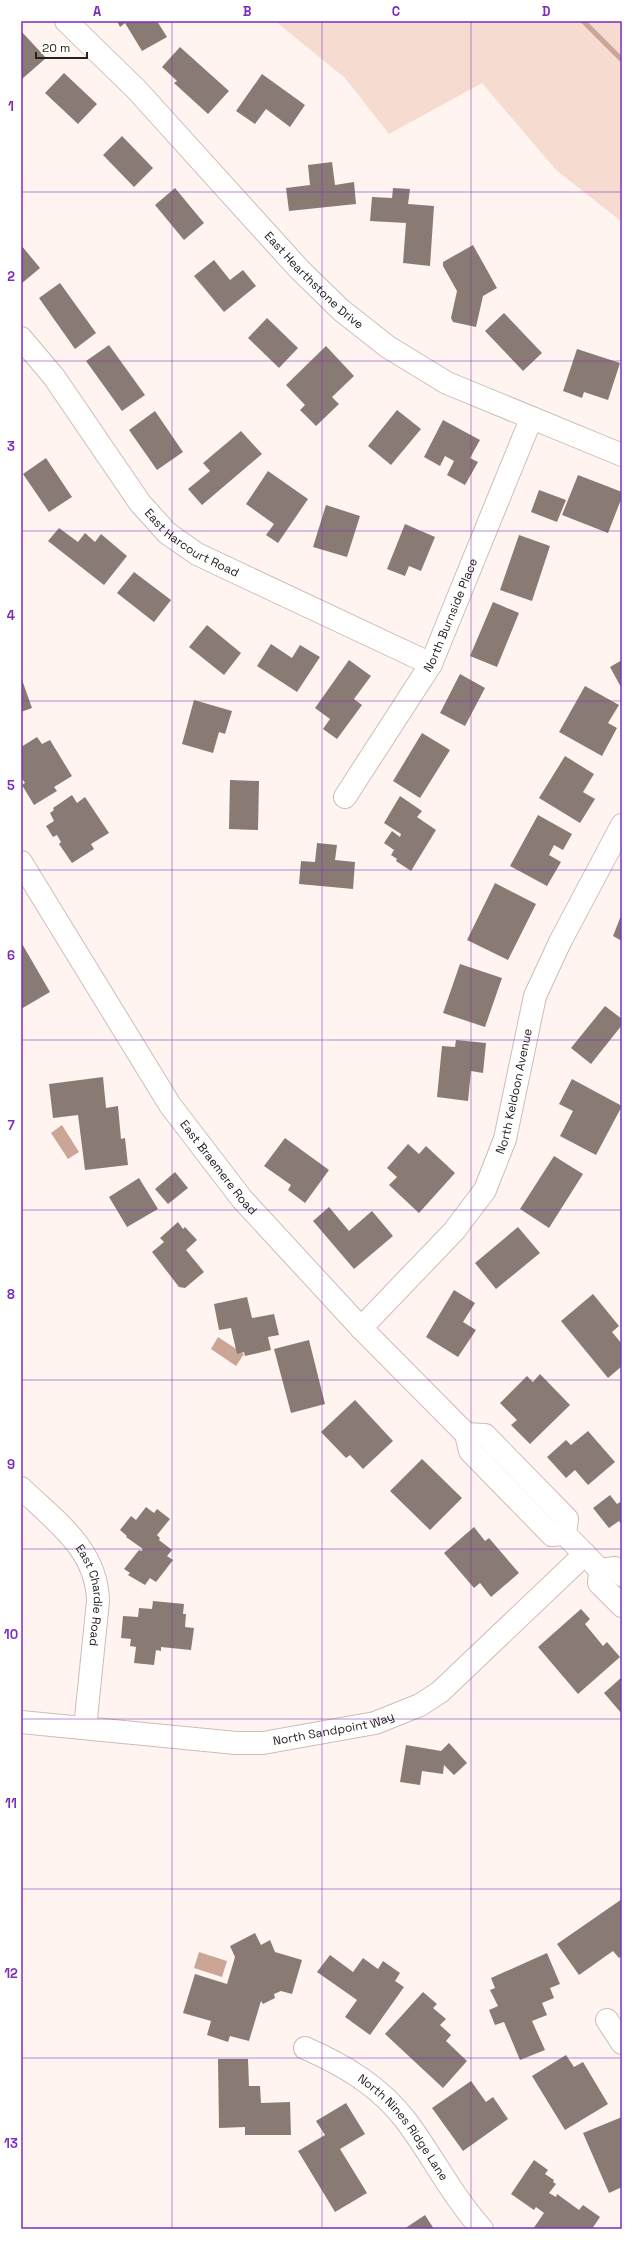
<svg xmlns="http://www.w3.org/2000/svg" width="643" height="2250" font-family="'Space Grotesk',sans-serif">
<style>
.green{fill:#f6dbd0}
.water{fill:#cba596}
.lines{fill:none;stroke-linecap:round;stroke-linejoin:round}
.stream{stroke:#cba596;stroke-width:5}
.building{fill:#8a7a74}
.minor-casing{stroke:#cebdb7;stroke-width:24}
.minor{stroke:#fff;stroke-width:22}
.grid{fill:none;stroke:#7b2cbf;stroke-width:1;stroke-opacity:0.55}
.labels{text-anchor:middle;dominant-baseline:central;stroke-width:3.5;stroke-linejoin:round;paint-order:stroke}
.street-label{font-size:12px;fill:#27211f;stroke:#fff}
.neatline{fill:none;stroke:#7b2cbf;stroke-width:1.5}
.grid-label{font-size:13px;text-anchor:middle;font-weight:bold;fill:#7b2cbf}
</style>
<rect width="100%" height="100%" fill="#fff4f0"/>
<path class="green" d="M 275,21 L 622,21 L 622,222 L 556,170 L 482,83 L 389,134 L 345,78 Z"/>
<path class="water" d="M 62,1125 L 79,1152 L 68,1159 L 51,1133 Z
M 218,1337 L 244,1354 L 236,1366 L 211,1349 Z
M 199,1952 L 227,1961 L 222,1977 L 194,1968 Z"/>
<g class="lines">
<path class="stream" d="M 583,21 L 622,60"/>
</g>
<path class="building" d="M 117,21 L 157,21 L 167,37 L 142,51 L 125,23 L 120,27 Z
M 21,31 L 46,58 L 22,79 L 21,78 Z
M 180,47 L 229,91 L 208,114 L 174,83 L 177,81 L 162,67 Z
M 64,73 L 97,104 L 78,124 L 45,93 Z
M 262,74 L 305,105 L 290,127 L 266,109 L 255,124 L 236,111 Z
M 122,136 L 153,168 L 134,187 L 103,155 Z
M 332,162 L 335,185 L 354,182 L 356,204 L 289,211 L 286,188 L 310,185 L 308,165 Z
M 175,188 L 204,223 L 184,240 L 155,205 Z
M 393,188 L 410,189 L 408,204 L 434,206 L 430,266 L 403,263 L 406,223 L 370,221 L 372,197 L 392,198 Z
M 21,245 L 40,268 L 21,284 Z
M 473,245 L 497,288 L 483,296 L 476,327 L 453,322 L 451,318 L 457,291 L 443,266 L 443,262 Z
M 214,260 L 230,280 L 243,270 L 256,286 L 224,312 L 194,276 Z
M 60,283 L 96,333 L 75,349 L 39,298 Z
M 504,313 L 542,353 L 523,371 L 485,331 Z
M 267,318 L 298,348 L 279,368 L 248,338 Z
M 109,345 L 145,395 L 122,411 L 86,361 Z
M 326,346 L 354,376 L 332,397 L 339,404 L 316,426 L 300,410 L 305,405 L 286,385 Z
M 577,349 L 620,363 L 608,400 L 584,392 L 582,398 L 563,391 Z
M 397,410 L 421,429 L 391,465 L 368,446 Z
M 155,411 L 183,452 L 157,470 L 129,430 Z
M 443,420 L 480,440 L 470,458 L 478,462 L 465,485 L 447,475 L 454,461 L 445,456 L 440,466 L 424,457 Z
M 241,431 L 262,454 L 202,505 L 188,489 L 210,471 L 203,463 Z
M 46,458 L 72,497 L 49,512 L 23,474 Z
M 268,471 L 308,499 L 278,543 L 266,535 L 274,524 L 246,504 Z
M 578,475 L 622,492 L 622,497 L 608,533 L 562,515 Z
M 539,490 L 566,500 L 557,522 L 531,512 Z
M 326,505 L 360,516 L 347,557 L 313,547 Z
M 405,524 L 435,537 L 421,571 L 409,566 L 405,576 L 387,569 Z
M 59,528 L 78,542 L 85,533 L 95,542 L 101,534 L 127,556 L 104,585 L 48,541 Z
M 519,535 L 550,546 L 532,601 L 500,590 Z
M 134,572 L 171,600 L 154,622 L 117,593 Z
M 493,602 L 519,613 L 497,667 L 470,656 Z
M 207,625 L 241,653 L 224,675 L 189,647 Z
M 271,644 L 292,658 L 300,645 L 320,657 L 297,692 L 257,666 Z
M 349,660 L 371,676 L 354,699 L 362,705 L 337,739 L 323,729 L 330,719 L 315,708 Z
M 622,660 L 622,689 L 610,667 Z
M 460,674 L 485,688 L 465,726 L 440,713 Z
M 21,677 L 32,708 L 21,712 Z
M 585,686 L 619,705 L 608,723 L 617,728 L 602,756 L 559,732 Z
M 194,700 L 232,711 L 225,734 L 219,732 L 213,753 L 182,744 Z
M 422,733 L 450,750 L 420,798 L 393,781 Z
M 37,737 L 42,744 L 50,740 L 72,776 L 54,787 L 57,791 L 34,805 L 22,785 L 25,783 L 21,777 L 21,747 Z
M 565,756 L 594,774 L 583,792 L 595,799 L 580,823 L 539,798 Z
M 230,780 L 259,781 L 258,830 L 229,829 Z
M 72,795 L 77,803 L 85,797 L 109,833 L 91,844 L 94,849 L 72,863 L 59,844 L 61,842 L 57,835 L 53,837 L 46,826 L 54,821 L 50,813 L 54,810 L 53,808 Z
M 400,796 L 422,811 L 417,817 L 436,830 L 411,871 L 396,861 L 397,859 L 391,855 L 394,850 L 384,843 L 392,831 L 400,837 L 401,834 L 384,823 Z
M 538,815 L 572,834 L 563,850 L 554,845 L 549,855 L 561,862 L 547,886 L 510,866 Z
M 317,843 L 337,845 L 335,860 L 355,862 L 353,889 L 299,884 L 301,861 L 315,862 Z
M 495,883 L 536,904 L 508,960 L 467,940 Z
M 622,913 L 622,941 L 613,936 Z
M 21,942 L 50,992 L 21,1009 Z
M 460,964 L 502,978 L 485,1027 L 443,1013 Z
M 605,1006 L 622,1019 L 622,1025 L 591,1064 L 571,1048 Z
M 456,1040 L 486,1043 L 483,1073 L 471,1071 L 468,1101 L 437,1097 L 442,1046 L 455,1047 Z
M 103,1077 L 106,1108 L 118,1106 L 121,1139 L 125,1138 L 128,1165 L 85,1170 L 78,1115 L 53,1118 L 49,1084 Z
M 572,1079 L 622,1106 L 596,1155 L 560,1136 L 573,1111 L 559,1104 Z
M 285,1138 L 329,1170 L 305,1203 L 288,1190 L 291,1185 L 264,1166 Z
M 408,1144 L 419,1154 L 426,1146 L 455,1173 L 419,1213 L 389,1185 L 397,1177 L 387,1168 Z
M 554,1156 L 583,1174 L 549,1228 L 520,1209 Z
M 175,1172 L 188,1188 L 168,1204 L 155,1189 Z
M 139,1178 L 158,1209 L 127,1227 L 109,1197 Z
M 329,1207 L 349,1231 L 372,1211 L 393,1236 L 354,1269 L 313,1221 Z
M 178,1222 L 183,1229 L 185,1227 L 197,1240 L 186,1250 L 204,1272 L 185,1288 L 179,1287 L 152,1252 L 164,1242 L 160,1238 Z
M 518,1227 L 540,1253 L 496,1289 L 475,1263 Z
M 454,1290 L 475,1303 L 463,1322 L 476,1330 L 458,1357 L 426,1337 Z
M 593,1294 L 619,1326 L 612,1332 L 622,1344 L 622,1366 L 608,1378 L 561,1321 Z
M 247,1297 L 252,1318 L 274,1314 L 279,1335 L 268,1337 L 271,1350 L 245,1356 L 244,1352 L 237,1354 L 231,1328 L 219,1330 L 214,1304 Z
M 309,1340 L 325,1404 L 291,1413 L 274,1349 Z
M 540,1374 L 570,1405 L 530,1444 L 511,1425 L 517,1420 L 500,1403 L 527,1376 L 533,1382 Z
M 355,1400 L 393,1441 L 363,1469 L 350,1455 L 346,1458 L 321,1432 Z
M 588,1431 L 615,1462 L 588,1485 L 575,1470 L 566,1478 L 547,1457 L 566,1440 L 571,1445 Z
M 422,1459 L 462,1498 L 430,1530 L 390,1491 Z
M 610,1495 L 617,1504 L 622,1501 L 622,1525 L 619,1521 L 609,1528 L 593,1508 Z
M 146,1507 L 154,1513 L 157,1509 L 170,1519 L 157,1535 L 160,1538 L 159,1540 L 172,1550 L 167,1556 L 173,1560 L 156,1582 L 150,1578 L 145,1585 L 128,1575 L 130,1573 L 124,1569 L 139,1550 L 141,1551 L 143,1549 L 126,1537 L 127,1536 L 120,1530 L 131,1516 L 136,1520 Z
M 474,1527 L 485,1541 L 489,1538 L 519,1573 L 491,1597 L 480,1583 L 474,1588 L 444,1553 Z
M 153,1601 L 184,1604 L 183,1614 L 186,1614 L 185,1627 L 194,1628 L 191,1650 L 161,1647 L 161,1651 L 156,1650 L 154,1665 L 134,1663 L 136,1647 L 130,1646 L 131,1639 L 121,1638 L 123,1616 L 138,1617 L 139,1608 L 152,1609 Z
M 581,1609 L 590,1619 L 585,1624 L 603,1646 L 607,1642 L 620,1657 L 578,1694 L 538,1647 Z
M 622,1677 L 622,1714 L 604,1693 Z
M 449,1743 L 467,1763 L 454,1775 L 444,1765 L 443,1774 L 422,1771 L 420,1785 L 400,1782 L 406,1745 L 441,1751 Z
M 622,1899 L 622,1956 L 619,1958 L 613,1951 L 579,1975 L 557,1944 Z
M 255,1933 L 261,1945 L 270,1940 L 275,1952 L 302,1960 L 292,1994 L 281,1991 L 274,1994 L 275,1998 L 263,2004 L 261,2001 L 249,2041 L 230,2036 L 228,2042 L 207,2035 L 211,2021 L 183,2013 L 195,1974 L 227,1984 L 235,1957 L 230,1946 Z
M 547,1953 L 560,1984 L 550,1988 L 554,1998 L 542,2003 L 547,2015 L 532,2021 L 545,2050 L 520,2060 L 504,2022 L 495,2025 L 489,2010 L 498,2006 L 490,1990 L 495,1988 L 491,1978 Z
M 330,1955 L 353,1972 L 363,1958 L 378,1969 L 383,1961 L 400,1973 L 395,1981 L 404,1987 L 370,2035 L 345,2017 L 357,2000 L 317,1972 Z
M 423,1992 L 437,2004 L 433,2008 L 446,2019 L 440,2025 L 451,2035 L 446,2041 L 467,2061 L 443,2088 L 385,2034 Z
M 566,2055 L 574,2067 L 583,2062 L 608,2104 L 565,2130 L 532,2076 Z
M 218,2059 L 248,2059 L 249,2086 L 260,2086 L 261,2103 L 290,2102 L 291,2135 L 245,2135 L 245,2127 L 219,2128 Z
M 471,2081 L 486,2102 L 493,2097 L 508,2119 L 463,2151 L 432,2108 Z
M 346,2103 L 365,2134 L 340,2149 L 367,2193 L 335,2212 L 298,2151 L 325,2135 L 316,2121 Z
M 622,2117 L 622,2187 L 609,2193 L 583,2133 Z
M 534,2160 L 548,2170 L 545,2174 L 554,2180 L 553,2182 L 556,2184 L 549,2193 L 556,2197 L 557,2194 L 579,2210 L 583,2205 L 600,2217 L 592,2229 L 533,2229 L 544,2213 L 536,2207 L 534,2210 L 511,2194 Z
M 425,2215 L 434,2229 L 404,2229 Z"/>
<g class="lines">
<defs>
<g id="minor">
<path id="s1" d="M 66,21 L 136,89 L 299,269 L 341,310 L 388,347 L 447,383 L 622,455"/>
<path id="s2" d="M 21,338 L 54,377 L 140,503 L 167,533 L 197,554 L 431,664"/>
<path id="s3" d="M 345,797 L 431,664 L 531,419"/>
<path id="s4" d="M 21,862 L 170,1105 L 242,1199 L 361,1328 L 466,1434 L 470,1451 L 552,1535 L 565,1534 L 600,1570"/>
<path id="s5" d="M 361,1328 L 454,1231 L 485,1190 L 505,1139 L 535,996 L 560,942 L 622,825"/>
<path d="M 466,1434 L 485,1435 L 567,1519 L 565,1534"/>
<path id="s6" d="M 21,1488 C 55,1521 97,1549 98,1601 L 85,1728"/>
<path d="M 600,1570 L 599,1583 L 622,1606"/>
<path d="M 600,1570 L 615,1568 L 622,1575"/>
<path id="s7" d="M 21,1722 L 236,1743 L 263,1743 L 375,1723 L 420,1705 L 440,1692 L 585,1554"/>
<path d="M 607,2020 L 622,2043"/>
<path id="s8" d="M 305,2048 C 344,2065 381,2087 407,2122 C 433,2157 453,2197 482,2229"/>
</g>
</defs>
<use href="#minor" class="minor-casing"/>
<use href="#minor" class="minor"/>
</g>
<path class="grid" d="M 172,21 L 172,2229M 322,21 L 322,2229M 471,21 L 471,2229M 21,192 L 622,192M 21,361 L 622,361M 21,531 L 622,531M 21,701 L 622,701M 21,870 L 622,870M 21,1040 L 622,1040M 21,1210 L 622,1210M 21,1380 L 622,1380M 21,1549 L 622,1549M 21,1719 L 622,1719M 21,1889 L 622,1889M 21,2058 L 622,2058"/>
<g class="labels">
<g class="street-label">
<text stroke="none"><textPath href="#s1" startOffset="359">East Hearthstone Drive</textPath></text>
<text stroke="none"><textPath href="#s2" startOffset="270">East Harcourt Road</textPath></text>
<text stroke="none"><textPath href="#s3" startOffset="211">North Burnside Place</textPath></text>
<text stroke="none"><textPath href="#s5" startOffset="289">North Keldoon Avenue</textPath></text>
<text stroke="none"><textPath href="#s4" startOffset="364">East Braemere Road</textPath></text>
<text stroke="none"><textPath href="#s6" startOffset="134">East Chardie Road</textPath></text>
<text stroke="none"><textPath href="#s7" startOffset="315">North Sandpoint Way</textPath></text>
<text stroke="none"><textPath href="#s8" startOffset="129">North Nines Ridge Lane</textPath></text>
</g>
</g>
<rect width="643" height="2250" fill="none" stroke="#ffffff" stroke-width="44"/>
<path d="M36 52v6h51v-6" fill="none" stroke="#27211f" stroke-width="2"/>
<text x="42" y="52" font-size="12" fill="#27211f" stroke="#ffffff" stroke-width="3" paint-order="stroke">20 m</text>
<rect x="22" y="22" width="599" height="2206" class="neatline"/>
<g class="grid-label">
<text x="97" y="16">A</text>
<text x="247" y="16">B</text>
<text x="396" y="16">C</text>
<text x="546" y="16">D</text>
<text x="11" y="111">1</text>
<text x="11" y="281">2</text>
<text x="11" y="451">3</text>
<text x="11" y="620">4</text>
<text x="11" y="790">5</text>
<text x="11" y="960">6</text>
<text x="11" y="1130">7</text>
<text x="11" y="1299">8</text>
<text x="11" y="1469">9</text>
<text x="11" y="1639">10</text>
<text x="11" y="1808">11</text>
<text x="11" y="1978">12</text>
<text x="11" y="2148">13</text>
</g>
</svg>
